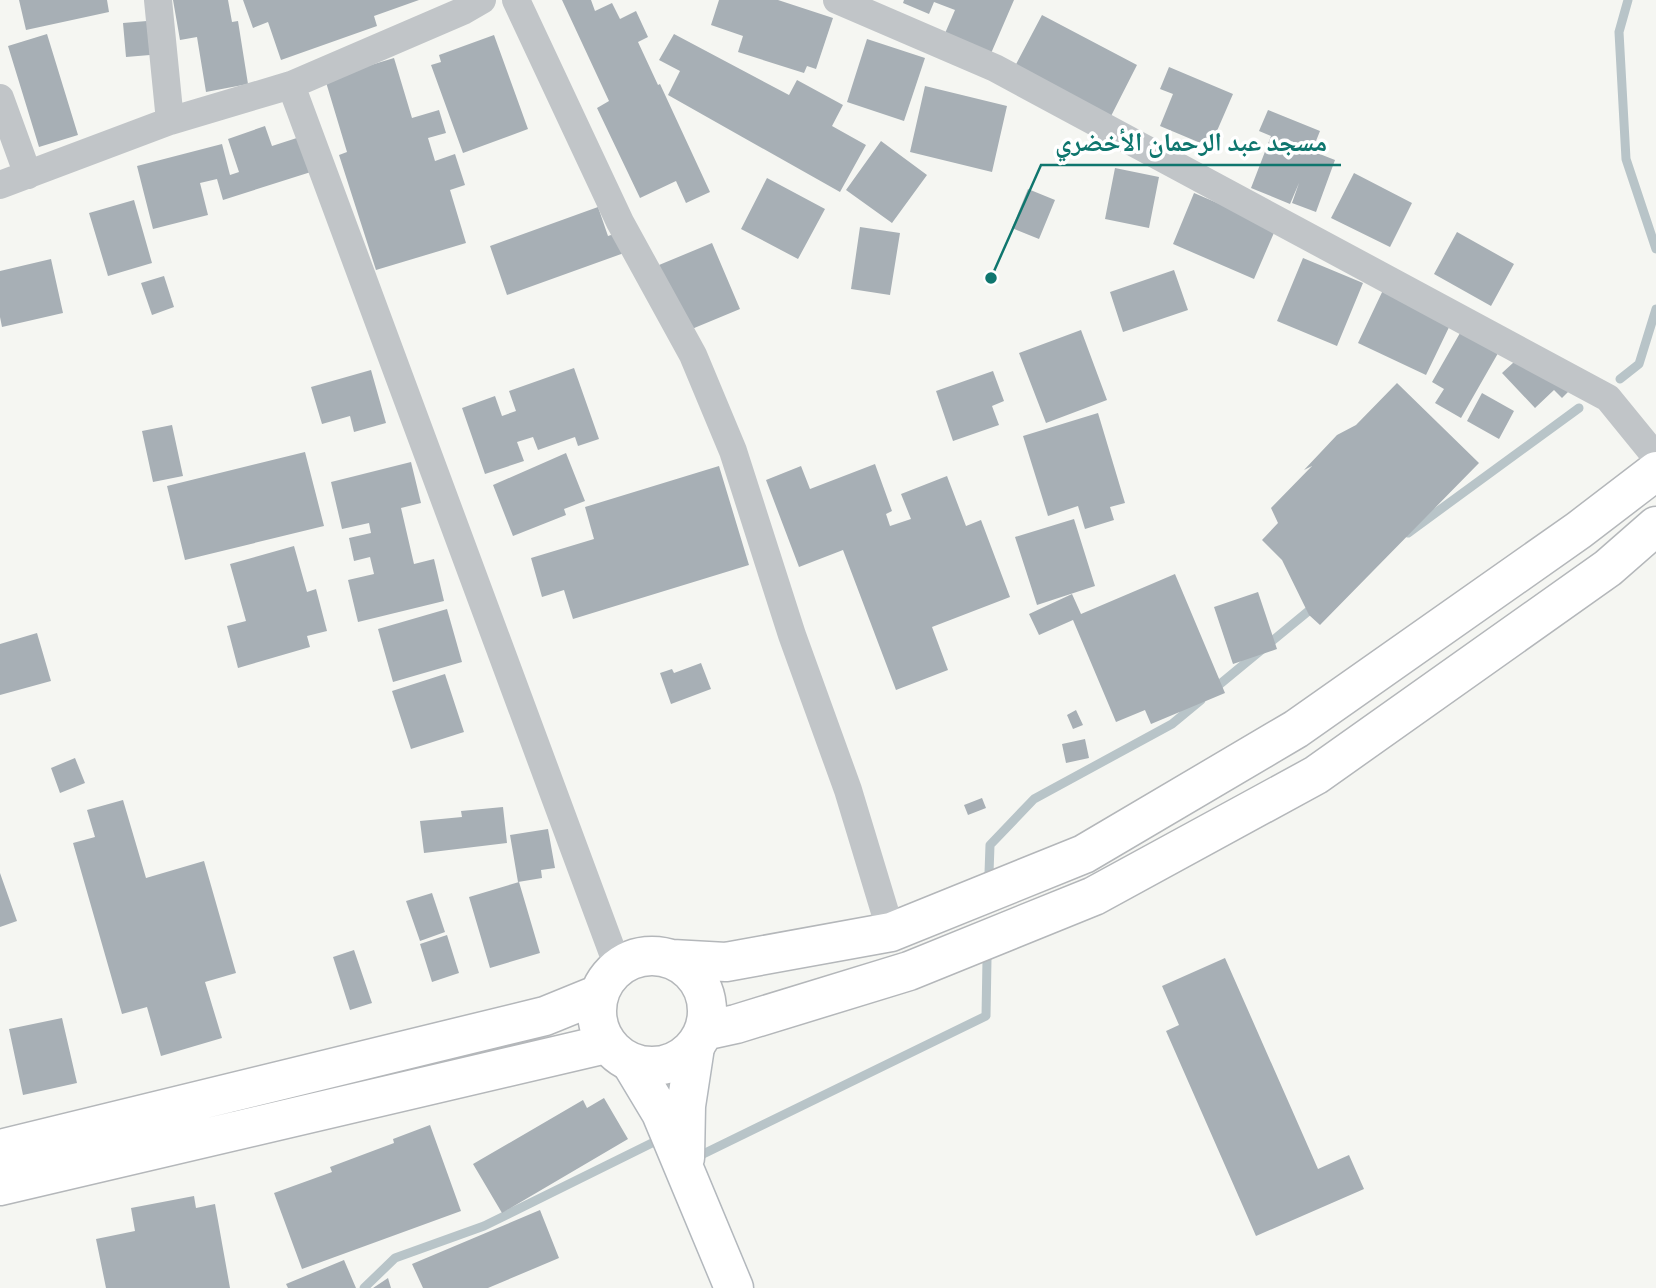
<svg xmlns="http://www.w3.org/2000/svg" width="1656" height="1288" font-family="'Exo 2','Noto Naskh Arabic',sans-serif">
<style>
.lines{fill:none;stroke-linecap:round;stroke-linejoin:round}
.stream{stroke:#b8c4c8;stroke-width:9}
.building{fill:#a7afb5}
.secondary-casing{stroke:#b3b8bd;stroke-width:41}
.highway-casing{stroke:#b4b7ba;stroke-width:41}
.street{stroke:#c1c5c8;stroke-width:28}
.secondary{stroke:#fff;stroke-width:38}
.highway{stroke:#fff;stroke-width:38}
.leader{fill:none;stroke:#0f766e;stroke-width:2.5}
.callout-dot{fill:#0f766e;stroke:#fff;stroke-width:2.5}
.callout-label{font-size:26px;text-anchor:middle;font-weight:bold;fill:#0f766e;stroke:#fff;stroke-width:7;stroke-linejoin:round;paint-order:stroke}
</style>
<rect width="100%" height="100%" fill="#f5f6f2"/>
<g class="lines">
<path class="stream" d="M 1628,0 L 1619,32 L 1626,159 L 1656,249
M 1620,379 L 1639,364 L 1656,309
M 1408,533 L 1579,408
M 1214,689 L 1317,604
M 989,873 L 990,845 L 1034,799 L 1172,724 L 1201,700
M 699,1156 L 986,1016 L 987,959
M 364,1288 L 395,1258 L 484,1226 L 654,1142"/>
</g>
<path class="building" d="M 19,0 L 107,0 L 109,12 L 26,30 Z
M 173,0 L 228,0 L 232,22 L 238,21 L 248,84 L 206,92 L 197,37 L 180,40 Z
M 243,0 L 419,0 L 374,16 L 377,26 L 281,60 L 268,22 L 253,28 Z
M 562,0 L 591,0 L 595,11 L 612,3 L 620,19 L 636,11 L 648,37 L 638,42 L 658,85 L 660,84 L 710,192 L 686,203 L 676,181 L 640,198 L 597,108 L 609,101 Z
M 719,0 L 778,0 L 833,18 L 816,69 L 807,66 L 804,73 L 738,52 L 743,36 L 711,25 Z
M 904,0 L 1014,0 L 989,58 L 943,38 L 955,10 L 934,2 L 929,14 L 903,3 Z
M 1042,15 L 1137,65 L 1109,120 L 1013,70 Z
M 147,21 L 150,55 L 126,57 L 123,23 Z
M 47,34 L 78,135 L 39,147 L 8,46 Z
M 674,34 L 789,95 L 797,80 L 843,105 L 832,126 L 866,145 L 840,192 L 668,95 L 680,71 L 659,60 Z
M 494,35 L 528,129 L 463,153 L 431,65 L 441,62 L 439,55 Z
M 867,39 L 925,58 L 904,121 L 847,102 Z
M 394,58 L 412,118 L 439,110 L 446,133 L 428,138 L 435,161 L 455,154 L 465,185 L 450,190 L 466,243 L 376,270 L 339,155 L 347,152 L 325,79 Z
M 1169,67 L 1233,94 L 1210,147 L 1160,126 L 1173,94 L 1160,89 Z
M 925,86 L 1007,106 L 992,172 L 910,152 Z
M 1268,110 L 1320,131 L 1312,151 L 1335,160 L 1316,212 L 1292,203 L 1299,183 L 1290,204 L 1251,188 L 1271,136 L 1259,131 Z
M 265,126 L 272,146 L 303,136 L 314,171 L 223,200 L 217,179 L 200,183 L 208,215 L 153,229 L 137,166 L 222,144 L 230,175 L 239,172 L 228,139 Z
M 881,141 L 927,175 L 892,223 L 846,190 Z
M 1115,168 L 1159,177 L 1149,228 L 1105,219 Z
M 1354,173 L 1412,203 L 1390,247 L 1331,218 Z
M 767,178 L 825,209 L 798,259 L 741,229 Z
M 1028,189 L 1055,200 L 1039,239 L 1012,228 Z
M 1194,193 L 1276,228 L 1254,279 L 1173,244 Z
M 134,200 L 152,263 L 108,276 L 89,213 Z
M 598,207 L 608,236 L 617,233 L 624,253 L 507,295 L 490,246 Z
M 860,227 L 900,233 L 890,295 L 851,289 Z
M 1457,232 L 1514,264 L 1491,306 L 1434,274 Z
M 712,243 L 740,309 L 687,331 L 659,265 Z
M 1303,258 L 1363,283 L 1337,346 L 1277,321 Z
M 51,259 L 63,313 L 2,327 L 0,317 L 0,271 Z
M 1174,270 L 1188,310 L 1123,332 L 1110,292 Z
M 164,276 L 174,307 L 152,315 L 141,283 Z
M 1384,288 L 1452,321 L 1426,375 L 1358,343 Z
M 1468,319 L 1505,341 L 1461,418 L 1435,403 L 1444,389 L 1432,382 Z
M 1081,330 L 1107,400 L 1046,423 L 1019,353 Z
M 1527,350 L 1579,381 L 1562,398 L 1554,390 L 1535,408 L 1502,373 Z
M 574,368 L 599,439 L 578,446 L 575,437 L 538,450 L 533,437 L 517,442 L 524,461 L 485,474 L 462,408 L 495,396 L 502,416 L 516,411 L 509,391 Z
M 371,370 L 386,423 L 354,432 L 350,416 L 322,424 L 311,387 Z
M 993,371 L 1004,401 L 992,406 L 999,425 L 953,441 L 936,391 Z
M 1397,383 L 1479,463 L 1320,625 L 1309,615 L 1282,560 L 1262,540 L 1278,523 L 1271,508 L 1312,466 L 1304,470 L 1337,435 L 1356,425 Z
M 1482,393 L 1514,411 L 1499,439 L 1467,421 Z
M 1098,413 L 1125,503 L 1110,507 L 1114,520 L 1085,529 L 1078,506 L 1048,516 L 1023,436 Z
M 172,425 L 183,476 L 153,482 L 142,431 Z
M 305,452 L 324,526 L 185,560 L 167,486 Z
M 566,453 L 585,501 L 564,509 L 566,515 L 513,536 L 493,485 Z
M 411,462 L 421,503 L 401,508 L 414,564 L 434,559 L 444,601 L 358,622 L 348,580 L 374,574 L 370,557 L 354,561 L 349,538 L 371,533 L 369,523 L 342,529 L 331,482 Z
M 875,464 L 892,511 L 886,514 L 890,526 L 911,519 L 901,494 L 947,476 L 966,526 L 981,520 L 1010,597 L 932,627 L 948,670 L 896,690 L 843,550 L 799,567 L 766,480 L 801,466 L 810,489 Z
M 719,466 L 749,565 L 573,619 L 564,590 L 542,597 L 531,558 L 594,539 L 585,507 Z
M 1074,519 L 1095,586 L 1037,605 L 1015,537 Z
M 294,546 L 307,592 L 316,589 L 327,631 L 307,636 L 310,647 L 238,668 L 227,626 L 246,621 L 230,564 Z
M 1175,574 L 1225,693 L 1151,724 L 1145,710 L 1116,722 L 1073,620 L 1039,635 L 1029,614 L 1072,594 L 1081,614 Z
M 1258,592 L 1277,649 L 1233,664 L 1214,607 Z
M 447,609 L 462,662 L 393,682 L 378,629 Z
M 37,633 L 51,681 L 0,695 L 0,644 Z
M 701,663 L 711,689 L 671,704 L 660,673 L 672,669 L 674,673 Z
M 445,674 L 464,732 L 411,749 L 392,691 Z
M 1076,710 L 1083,725 L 1073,729 L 1067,715 Z
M 1085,739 L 1089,758 L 1066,763 L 1062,744 Z
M 75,758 L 85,783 L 60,793 L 51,768 Z
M 982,798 L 986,808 L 968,815 L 964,805 Z
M 123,800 L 146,878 L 204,861 L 236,973 L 205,982 L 222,1038 L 161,1056 L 147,1007 L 122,1014 L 73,843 L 95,837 L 87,810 Z
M 503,807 L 507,843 L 424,853 L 420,821 L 462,817 L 461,811 Z
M 548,829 L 555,868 L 541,870 L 542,878 L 518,882 L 510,835 Z
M 0,873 L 17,921 L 0,927 Z
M 519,882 L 540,953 L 490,968 L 469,897 Z
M 432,893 L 445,932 L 420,941 L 406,901 Z
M 447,935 L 459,973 L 432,982 L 420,944 Z
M 354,950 L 372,1003 L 350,1010 L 333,957 Z
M 1225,958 L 1318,1169 L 1349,1155 L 1364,1189 L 1256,1236 L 1166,1031 L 1179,1025 L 1162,986 Z
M 62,1018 L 77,1083 L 23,1095 L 9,1029 Z
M 604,1098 L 628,1139 L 502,1213 L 473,1164 L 583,1100 L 587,1108 Z
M 430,1125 L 461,1211 L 302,1269 L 274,1193 L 332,1172 L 330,1167 L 394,1143 L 393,1139 Z
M 194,1196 L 196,1208 L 215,1204 L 230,1288 L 106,1288 L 96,1239 L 135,1231 L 131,1208 Z
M 540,1210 L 559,1258 L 488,1288 L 423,1288 L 412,1264 Z
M 344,1260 L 356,1288 L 288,1288 L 286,1284 Z
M 388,1278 L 391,1288 L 373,1288 Z"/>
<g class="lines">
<defs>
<path id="secondary" d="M 631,1063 L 661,1113 L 734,1288
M 685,1158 L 686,1106 L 695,1047"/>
<path id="highway" d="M597 1011a55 55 0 1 1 110 0a55 55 0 1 1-110 0Z
M 672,959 L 726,962 L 891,932 L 1084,854 L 1296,729 L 1579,530 L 1656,471
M 704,1031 L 736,1024 L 909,971 L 1094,896 L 1316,775 L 1608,568 L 1656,526
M 0,1149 L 545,1016 L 599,994
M 0,1186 L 606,1044"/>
</defs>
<use href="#secondary" class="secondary-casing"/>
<use href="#highway" class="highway-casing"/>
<path class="street" d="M 158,0 L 170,121
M 516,0 L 620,222 L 693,355 L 733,451 L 792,635 L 848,790 L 891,932
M 837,0 L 995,68 L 1608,398 L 1656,457
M 291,85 L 618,967
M 0,98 L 28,175
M 0,185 L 170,121 L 291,85 L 463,11 L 482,0"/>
<use href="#secondary" class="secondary"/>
<use href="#highway" class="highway"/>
</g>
<path class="leader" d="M991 278L1041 165H1341"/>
<circle class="callout-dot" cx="991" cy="278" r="7"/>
<g class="callout-label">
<text x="1191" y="151">مسجد عبد الرحمان الأخضري</text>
</g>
</svg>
